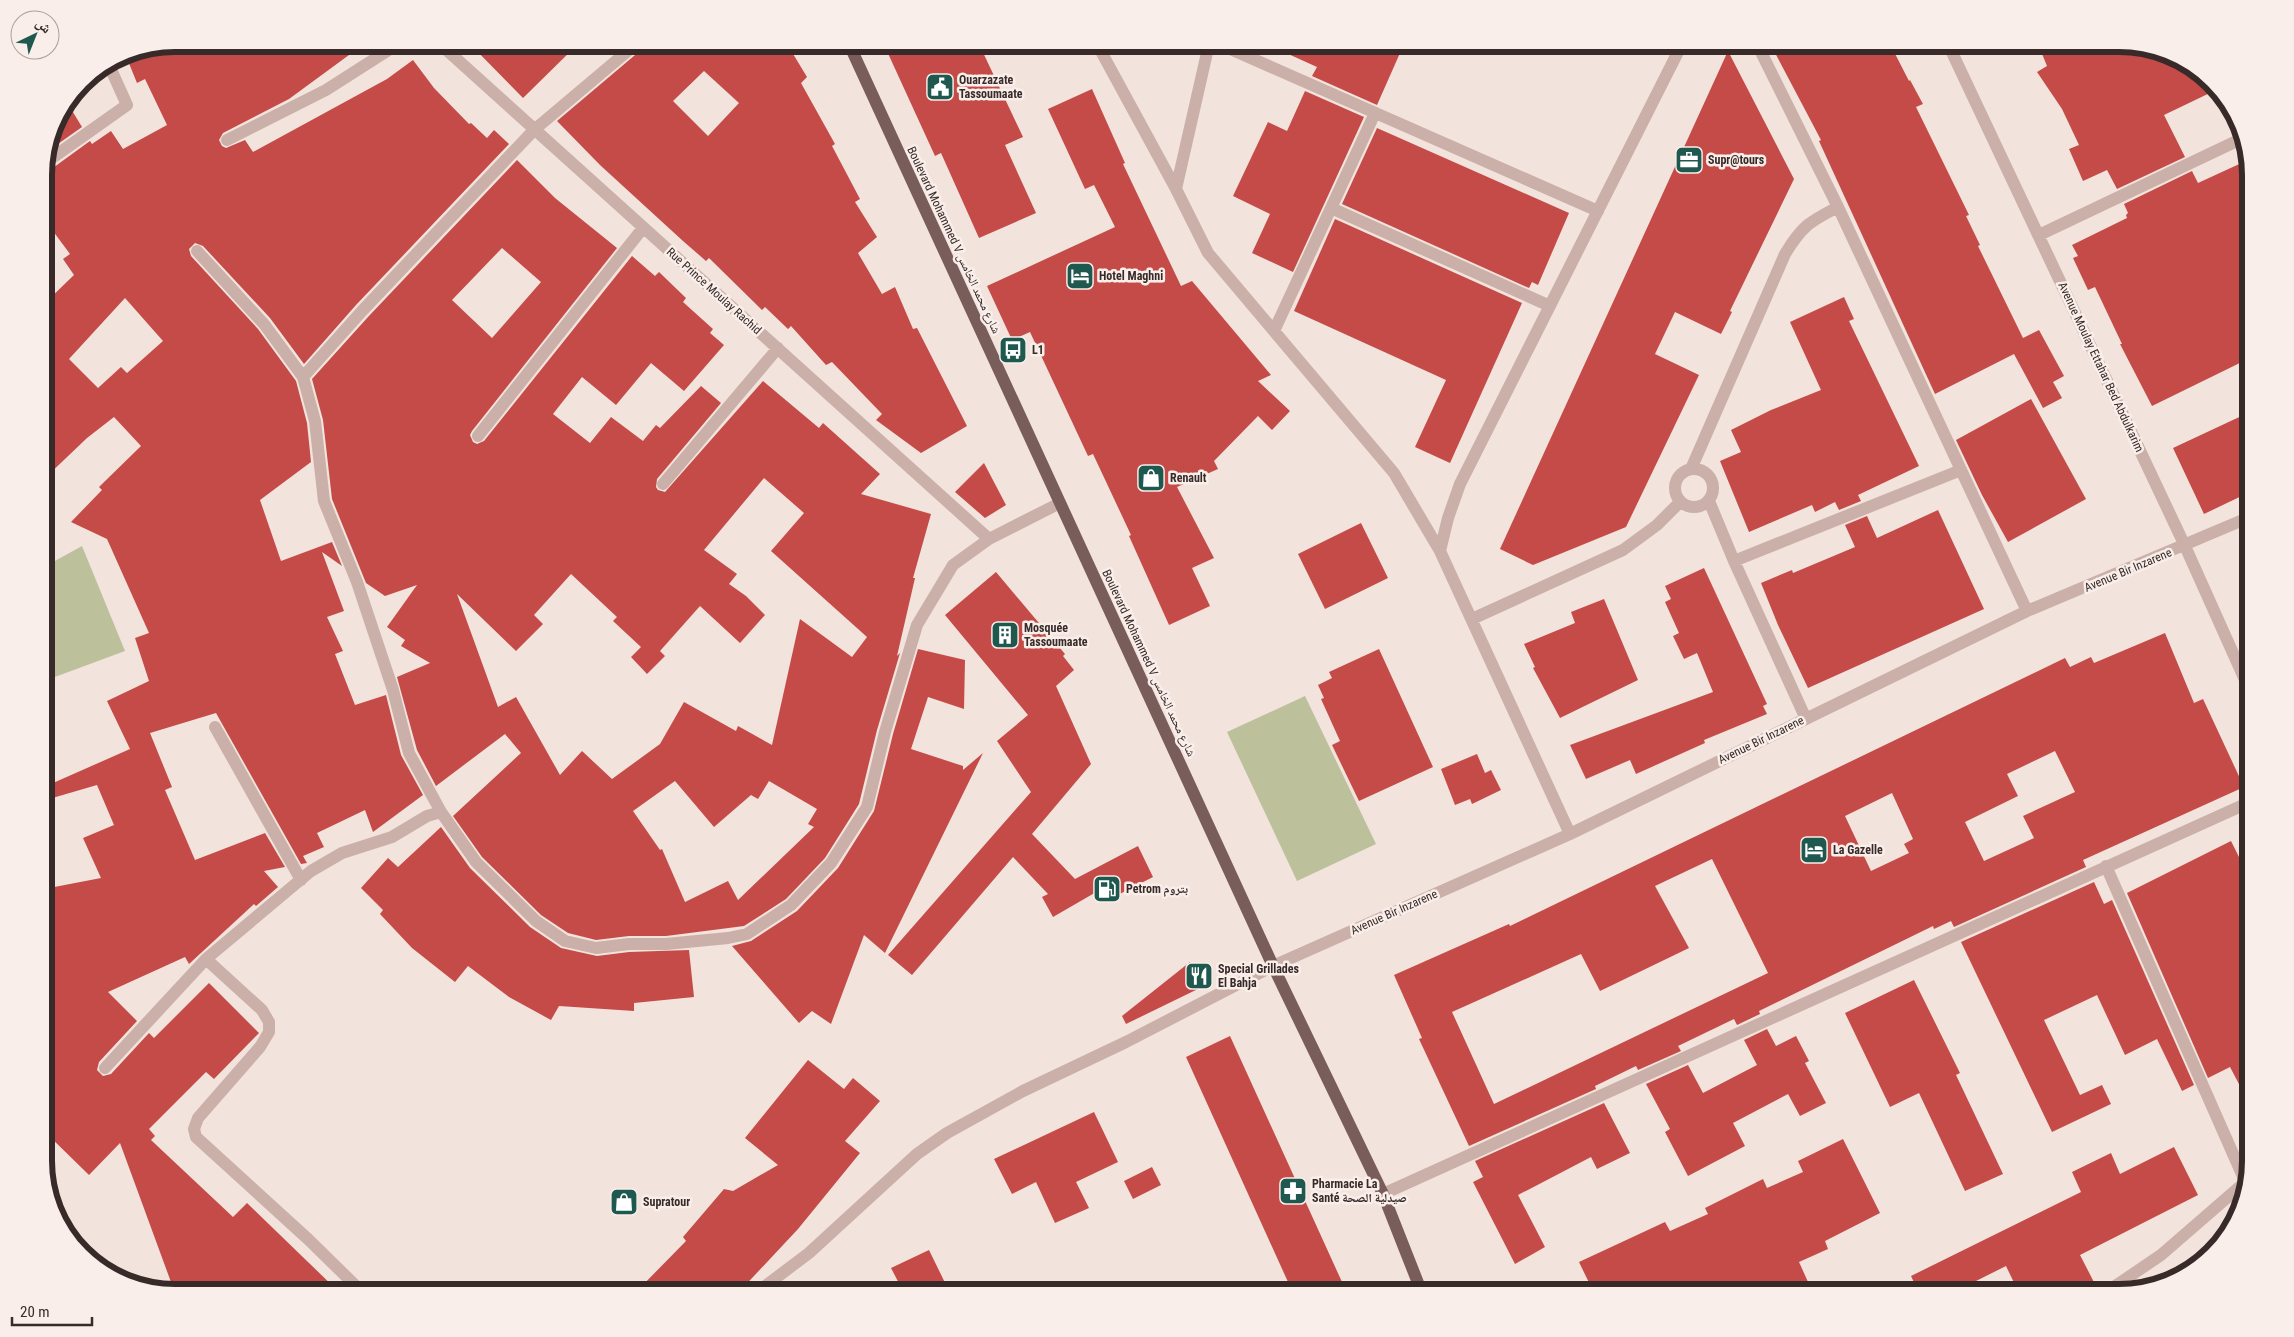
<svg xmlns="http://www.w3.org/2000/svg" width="2294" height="1337" font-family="'Roboto Condensed','Noto Naskh Arabic',sans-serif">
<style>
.green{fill:#bcc19c}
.building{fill:#c54b48;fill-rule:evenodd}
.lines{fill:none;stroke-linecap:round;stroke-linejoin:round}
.minor{stroke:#cab0a8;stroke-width:12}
.primary{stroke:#795d5a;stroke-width:12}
.labels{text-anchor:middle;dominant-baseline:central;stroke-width:5;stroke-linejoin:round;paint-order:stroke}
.poi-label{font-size:12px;font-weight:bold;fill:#372a28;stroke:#f9eee9;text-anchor:start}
.street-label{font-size:12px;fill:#372a28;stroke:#f9eee9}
.rim{fill:none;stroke:#372a28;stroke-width:6}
</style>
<rect width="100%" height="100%" fill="#f2e3dc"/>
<path class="green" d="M 82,546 L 125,651 L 44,681 L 44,567 Z
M 1305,696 L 1376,844 L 1297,881 L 1227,732 Z"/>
<path class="building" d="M 176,44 L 364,44 L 289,99 L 223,133 L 219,140 L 222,146 L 226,148 L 245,140 L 253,152 L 387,79 L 413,60 L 434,88 L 469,124 L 471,123 L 487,138 L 494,130 L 509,144 L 356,305 L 304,364 L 270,318 L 203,246 L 195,243 L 189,249 L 191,256 L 258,329 L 296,381 L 307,423 L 311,462 L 260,500 L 281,561 L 332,542 L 342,566 L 322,552 L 344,611 L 327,617 L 343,651 L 335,654 L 355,705 L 386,695 L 401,755 L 423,795 L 373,832 L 365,810 L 317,833 L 324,847 L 303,856 L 307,863 L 301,864 L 216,713 L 150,733 L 172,787 L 165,790 L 195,860 L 265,833 L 285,867 L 264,871 L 278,887 L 256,906 L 254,904 L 189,964 L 185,957 L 108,992 L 137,1021 L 99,1062 L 97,1070 L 103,1076 L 111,1074 L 149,1033 L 154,1038 L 209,983 L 259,1033 L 214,1079 L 206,1072 L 149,1129 L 155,1136 L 151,1140 L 233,1217 L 247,1203 L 340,1293 L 175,1293 L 120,1143 L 89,1175 L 44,1131 L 44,889 L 101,878 L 83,838 L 114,825 L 97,785 L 49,799 L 44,787 L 130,749 L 107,701 L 149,681 L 135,638 L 149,633 L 107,539 L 71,522 L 102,490 L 99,487 L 141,446 L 114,417 L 87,438 L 44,479 L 44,304 L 74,275 L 63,259 L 70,254 L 44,219 L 44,171 L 50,170 L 90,141 L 92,144 L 111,131 L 123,149 L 167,125 L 145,79 L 137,83 L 126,56 L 137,51 ZM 125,298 L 163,341 L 127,373 L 121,367 L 98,388 L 69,359 Z
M 470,44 L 578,44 L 523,98 Z
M 644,44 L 787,44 L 807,77 L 801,83 L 835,144 L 832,146 L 860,199 L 855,202 L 877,237 L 858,253 L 882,294 L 895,287 L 913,329 L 917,328 L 967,426 L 921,453 L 876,420 L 882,414 L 832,362 L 826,365 L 791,326 L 788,329 L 765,307 L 762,310 L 709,258 L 706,261 L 683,241 L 600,165 L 557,121 L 641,50 ZM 704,71 L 739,103 L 708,136 L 673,101 Z
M 898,44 L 979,44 L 1023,137 L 1005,145 L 1036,213 L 979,238 L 941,153 L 935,156 L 886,49 Z
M 1266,44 L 1404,44 L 1377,105 L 1312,76 L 1317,67 Z
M 1784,44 L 1890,44 L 1909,81 L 1910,80 L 1923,104 L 1916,107 L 1969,215 L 1966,216 L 1980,245 L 1978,246 L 2023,338 L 2039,330 L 2064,376 L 2053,382 L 2062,398 L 2043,408 L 2014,354 L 1935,394 L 1819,141 L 1821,140 L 1773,49 Z
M 2038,44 L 2118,44 L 2184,61 L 2214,91 L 2164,115 L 2185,157 L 2117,189 L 2107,170 L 2083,181 L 2069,149 L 2079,145 L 2062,109 L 2037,72 L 2047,66 Z
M 1728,51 L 1794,179 L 1730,311 L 1732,312 L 1721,334 L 1675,312 L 1655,354 L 1699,375 L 1626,527 L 1533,565 L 1500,549 Z
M 1092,89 L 1125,163 L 1123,164 L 1181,286 L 1192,281 L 1271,375 L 1258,381 L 1290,411 L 1272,430 L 1258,416 L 1214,461 L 1218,469 L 1177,487 L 1214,558 L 1192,568 L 1210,606 L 1169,625 L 1129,536 L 1131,535 L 1093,454 L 1088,456 L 1030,332 L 1012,340 L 987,286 L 1115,227 L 1094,185 L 1085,189 L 1048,109 Z
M 1305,91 L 1364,117 L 1293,272 L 1252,253 L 1270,214 L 1233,196 L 1268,122 L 1287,131 Z
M 68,104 L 82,127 L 48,151 L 54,125 Z
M 1377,128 L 1569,213 L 1538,285 L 1532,282 L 1529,288 L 1342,204 Z
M 517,160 L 555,198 L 617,248 L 472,431 L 470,435 L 473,442 L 477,444 L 484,441 L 632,256 L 655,276 L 659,272 L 686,298 L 683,302 L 713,329 L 710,333 L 724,345 L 684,391 L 651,363 L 616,405 L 582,377 L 553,414 L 590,443 L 611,417 L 643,441 L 656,425 L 660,428 L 701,386 L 721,403 L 657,479 L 656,487 L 658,490 L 665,492 L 763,381 L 819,428 L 823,423 L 880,474 L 861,494 L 931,514 L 913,578 L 915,578 L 897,656 L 900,653 L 877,730 L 859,804 L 825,858 L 786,899 L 744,926 L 666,936 L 629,936 L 596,940 L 568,933 L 541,915 L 482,857 L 453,816 L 521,753 L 505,734 L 436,786 L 417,750 L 397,677 L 430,663 L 401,646 L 405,640 L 387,627 L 417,585 L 385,596 L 366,583 L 332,499 L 323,420 L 312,379 L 368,317 ZM 502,248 L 541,282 L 492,338 L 452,300 ZM 764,478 L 804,513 L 771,551 L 867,637 L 852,657 L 800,619 L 772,745 L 738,726 L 736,731 L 684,702 L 660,744 L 612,779 L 582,751 L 560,775 L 516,697 L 498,707 L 457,594 L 516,651 L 543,624 L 534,615 L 571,574 L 617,617 L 613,621 L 641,647 L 631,657 L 647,674 L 665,656 L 660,651 L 700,606 L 740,643 L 765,615 L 746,596 L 729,584 L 737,574 L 704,550 ZM 675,781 L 714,827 L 751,795 L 758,799 L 769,781 L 817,809 L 808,824 L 814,827 L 738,900 L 728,881 L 685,902 L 662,849 L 660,850 L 633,811 Z
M 2248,160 L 2250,167 L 2250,358 L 2152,406 L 2120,344 L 2122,344 L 2095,287 L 2088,290 L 2073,258 L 2078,256 L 2072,245 L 2127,218 L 2126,215 L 2128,213 L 2124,204 L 2192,171 L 2198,183 Z
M 1335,219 L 1522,303 L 1450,463 L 1415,447 L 1446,380 L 1294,311 Z
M 1844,297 L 1854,319 L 1849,321 L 1919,466 L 1858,495 L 1861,501 L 1839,510 L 1835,502 L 1815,512 L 1812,505 L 1749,532 L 1720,461 L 1741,452 L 1731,430 L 1771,410 L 1821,390 L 1790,322 Z
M 2031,399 L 2086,499 L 2008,542 L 1982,495 L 1956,440 Z
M 2250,412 L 2250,492 L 2204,514 L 2173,448 Z
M 984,463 L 1006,505 L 985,518 L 955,492 Z
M 1938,510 L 1984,609 L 1808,688 L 1778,625 L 1761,583 L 1792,570 L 1793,573 L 1855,547 L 1845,525 L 1867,516 L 1877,538 Z
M 1361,523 L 1388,578 L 1325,609 L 1298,554 Z
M 1704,568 L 1767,704 L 1763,706 L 1767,714 L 1704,740 L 1705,743 L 1636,774 L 1630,760 L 1586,779 L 1570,745 L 1713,692 L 1697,653 L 1684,659 L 1673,636 L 1679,633 L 1665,602 L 1671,599 L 1665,586 Z
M 996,572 L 1065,654 L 1063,656 L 1074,670 L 1056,686 L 1091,764 L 1032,834 L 1075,879 L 1138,846 L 1153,877 L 1104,902 L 1098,891 L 1053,917 L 1042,897 L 1048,894 L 1013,857 L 912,975 L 888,955 L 1031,792 L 997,741 L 1028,715 L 945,615 Z
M 1604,599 L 1638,680 L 1560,718 L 1533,668 L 1535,667 L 1524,644 L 1575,623 L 1571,612 Z
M 2165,633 L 2194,703 L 2203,699 L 2244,787 L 2083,860 L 2086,867 L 1954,927 L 1951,921 L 1934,929 L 1933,926 L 1759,1011 L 1760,1014 L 1737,1025 L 1734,1019 L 1678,1046 L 1681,1051 L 1638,1070 L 1636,1066 L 1595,1086 L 1596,1089 L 1469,1146 L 1419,1039 L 1422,1038 L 1394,975 L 1509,924 L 1510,926 L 2065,658 L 2070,667 L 2091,657 L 2094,663 ZM 2055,751 L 2075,792 L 2023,816 L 2034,838 L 1984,861 L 1965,822 L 2018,796 L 2007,774 ZM 1892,793 L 1913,839 L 1904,844 L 1909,853 L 1871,871 L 1845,816 ZM 1712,859 L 1768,973 L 1494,1104 L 1452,1012 L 1581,954 L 1600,991 L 1689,948 L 1655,886 Z
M 918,649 L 965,660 L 964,709 L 928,697 L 911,749 L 963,766 L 963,770 L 983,753 L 885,953 L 864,935 L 831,1024 L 812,1011 L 799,1023 L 732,946 L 751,941 L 797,911 L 838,868 L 874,811 L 893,734 Z
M 1379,649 L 1433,767 L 1359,801 L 1332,745 L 1340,741 L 1321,699 L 1324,698 L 1318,685 L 1332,678 L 1329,672 Z
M 1477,754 L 1485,773 L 1491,770 L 1501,790 L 1472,804 L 1470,799 L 1455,805 L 1441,769 Z
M 441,827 L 470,868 L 530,927 L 561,948 L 597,956 L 629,952 L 689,950 L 694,997 L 634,1003 L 634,1011 L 559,1006 L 551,1020 L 509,997 L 468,966 L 455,982 L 412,948 L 380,914 L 383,910 L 361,888 L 388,858 L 398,867 Z
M 2231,841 L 2250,879 L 2250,1105 L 2230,1067 L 2208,1078 L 2127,893 Z
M 2094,882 L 2104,904 L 2112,900 L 2194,1085 L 2182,1091 L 2157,1039 L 2125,1055 L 2097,995 L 2044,1020 L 2080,1095 L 2102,1085 L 2111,1104 L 2052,1132 L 1961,942 Z
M 1190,962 L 1202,987 L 1126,1024 L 1122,1016 Z
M 1914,980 L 1960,1073 L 1956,1075 L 2003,1174 L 1965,1191 L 1919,1093 L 1890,1107 L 1845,1013 Z
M 1767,1029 L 1776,1046 L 1796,1036 L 1809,1061 L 1805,1063 L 1826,1103 L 1800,1116 L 1788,1094 L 1733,1123 L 1745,1146 L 1688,1176 L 1665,1132 L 1670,1129 L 1646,1084 L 1688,1065 L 1703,1093 L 1757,1065 L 1744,1040 Z
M 1230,1036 L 1347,1293 L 1293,1293 L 1186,1057 Z
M 808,1060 L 844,1089 L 853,1078 L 880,1101 L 845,1141 L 860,1153 L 798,1229 L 738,1293 L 635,1293 L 686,1241 L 683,1237 L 724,1189 L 733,1191 L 778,1165 L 745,1138 Z
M 1604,1103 L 1630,1153 L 1597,1169 L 1591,1157 L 1518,1195 L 1545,1247 L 1515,1264 L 1473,1182 L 1483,1177 L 1475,1161 Z
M 1094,1112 L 1118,1162 L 1076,1182 L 1089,1208 L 1055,1223 L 1036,1182 L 1012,1194 L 994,1159 Z
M 1843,1139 L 1880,1213 L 1825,1241 L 1828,1249 L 1799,1262 L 1813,1293 L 1594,1293 L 1579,1262 L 1665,1222 L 1670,1231 L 1708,1214 L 1705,1208 L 1763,1179 L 1767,1188 L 1803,1172 L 1798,1161 Z
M 2174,1147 L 2198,1195 L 2080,1255 L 2098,1290 L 2097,1293 L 2019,1293 L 2006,1266 L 1952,1293 L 1919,1293 L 1911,1276 L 2081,1192 L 2072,1172 L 2111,1153 L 2120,1174 Z
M 1152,1167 L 1161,1185 L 1133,1199 L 1124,1181 Z
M 929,1250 L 950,1293 L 904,1293 L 891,1268 Z"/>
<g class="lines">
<path class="minor" d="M 440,44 L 989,539
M 636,44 L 534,130 L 362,311 L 303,377 L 315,421 L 324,501 L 357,582 L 393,690 L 409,753 L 441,812 L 476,862 L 536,921 L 565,941 L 596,948 L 629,944 L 666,944 L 728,938 L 747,934 L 791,905 L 831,863 L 867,807 L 885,732 L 917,625 L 953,565 L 989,539 L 1060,503
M 1097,44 L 1176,189
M 1209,44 L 1176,189 L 1208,253 L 1394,473 L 1440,551
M 1219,44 L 1598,211
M 1757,44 L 1838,207
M 1948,44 L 2185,546 L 2250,691
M 227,140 L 326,90 L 398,44
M 45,163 L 127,105 L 109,65
M 1331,208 L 1550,306
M 2039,235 L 2241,139
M 197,251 L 264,324 L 303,377
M 1274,331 L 1375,113
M 478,436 L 643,228
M1675 488a19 19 0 1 1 38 0a19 19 0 1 1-38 0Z
M 1691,469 L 1785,254 C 1802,226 1809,222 1838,207 L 2027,611
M 663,484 L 778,348
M 1709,501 L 1734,561 L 1961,470
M 1734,561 L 1806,719
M 1472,619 L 1623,550 L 1657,525 L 1680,502
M 215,727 L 301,880
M 1570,834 L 1440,551 L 1448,518 L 1460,484 L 1682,44
M 2106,866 L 2245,1181
M 206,959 L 262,1010 L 269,1022 L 269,1032 L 260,1047 L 198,1118 L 194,1129 L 196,1137 L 309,1240 L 363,1293
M 105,1068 L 206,959 L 311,871 L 342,853 L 392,837 L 427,816 L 441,812
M 1383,1194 L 2250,802
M 756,1293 L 809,1253 L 917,1154 L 947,1133 L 1023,1091 L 1126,1042 L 1273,966 L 1570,834 L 2027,611 L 2250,517
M 2105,1293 L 2161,1255 L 2244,1183"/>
<path class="primary" d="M 849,44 L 1273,966 L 1383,1194 L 1422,1293"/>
</g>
<defs>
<symbol id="civic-square" viewBox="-11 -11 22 22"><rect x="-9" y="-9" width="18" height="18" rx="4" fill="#1e584f" stroke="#f9eee9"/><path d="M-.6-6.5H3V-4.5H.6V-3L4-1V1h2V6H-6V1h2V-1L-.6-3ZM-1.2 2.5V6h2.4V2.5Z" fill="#fff"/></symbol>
<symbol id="office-square" viewBox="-11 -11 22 22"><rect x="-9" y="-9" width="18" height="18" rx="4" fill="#1e584f" stroke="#f9eee9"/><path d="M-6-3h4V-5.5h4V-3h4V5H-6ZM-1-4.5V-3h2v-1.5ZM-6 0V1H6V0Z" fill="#fff"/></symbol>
<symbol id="hotel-square" viewBox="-11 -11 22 22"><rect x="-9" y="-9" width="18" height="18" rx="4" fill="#1e584f" stroke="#f9eee9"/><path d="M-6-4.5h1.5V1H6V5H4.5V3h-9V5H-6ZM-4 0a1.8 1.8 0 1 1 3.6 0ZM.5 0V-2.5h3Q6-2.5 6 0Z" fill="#fff"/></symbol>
<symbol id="bus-square" viewBox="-11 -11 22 22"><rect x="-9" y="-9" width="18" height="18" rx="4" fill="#1e584f" stroke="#f9eee9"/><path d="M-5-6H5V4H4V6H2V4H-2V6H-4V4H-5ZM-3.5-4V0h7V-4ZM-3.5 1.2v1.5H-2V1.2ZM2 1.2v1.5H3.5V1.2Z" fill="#fff"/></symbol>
<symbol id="shop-square" viewBox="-11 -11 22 22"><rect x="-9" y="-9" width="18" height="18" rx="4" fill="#1e584f" stroke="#f9eee9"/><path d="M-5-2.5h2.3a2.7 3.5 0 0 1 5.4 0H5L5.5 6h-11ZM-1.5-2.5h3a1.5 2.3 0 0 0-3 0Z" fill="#fff"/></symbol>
<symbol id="building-square" viewBox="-11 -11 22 22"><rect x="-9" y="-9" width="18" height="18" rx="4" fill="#1e584f" stroke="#f9eee9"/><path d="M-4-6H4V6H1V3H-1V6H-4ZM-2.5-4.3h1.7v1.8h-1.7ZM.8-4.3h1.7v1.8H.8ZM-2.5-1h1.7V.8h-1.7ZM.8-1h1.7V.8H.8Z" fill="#fff"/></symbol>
<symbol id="fuel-square" viewBox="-11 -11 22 22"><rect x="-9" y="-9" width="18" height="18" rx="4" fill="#1e584f" stroke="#f9eee9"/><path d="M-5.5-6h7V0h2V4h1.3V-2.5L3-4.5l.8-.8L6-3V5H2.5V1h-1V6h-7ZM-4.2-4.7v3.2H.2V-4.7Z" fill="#fff"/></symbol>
<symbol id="restaurant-square" viewBox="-11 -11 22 22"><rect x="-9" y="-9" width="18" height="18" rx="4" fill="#1e584f" stroke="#f9eee9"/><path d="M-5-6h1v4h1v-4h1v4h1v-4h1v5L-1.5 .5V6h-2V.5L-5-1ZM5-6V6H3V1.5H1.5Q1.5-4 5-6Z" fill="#fff"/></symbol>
<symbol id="pharmacy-square" viewBox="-11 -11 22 22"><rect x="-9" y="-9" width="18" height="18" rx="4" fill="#1e584f" stroke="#f9eee9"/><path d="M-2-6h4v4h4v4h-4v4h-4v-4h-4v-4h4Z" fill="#fff"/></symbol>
</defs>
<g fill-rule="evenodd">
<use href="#civic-square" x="924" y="71" width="32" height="32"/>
<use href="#office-square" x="1673" y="144" width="32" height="32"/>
<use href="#hotel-square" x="1064" y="260" width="32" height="32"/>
<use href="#bus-square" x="997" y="334" width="32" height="32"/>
<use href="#shop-square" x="1135" y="462" width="32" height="32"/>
<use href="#building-square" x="989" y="619" width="32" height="32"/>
<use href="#hotel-square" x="1798" y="834" width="32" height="32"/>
<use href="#fuel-square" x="1091" y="873" width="32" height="32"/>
<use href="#restaurant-square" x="1183" y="960" width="32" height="32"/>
<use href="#pharmacy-square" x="1277" y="1175" width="32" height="32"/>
<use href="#shop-square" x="608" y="1186" width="32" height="32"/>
</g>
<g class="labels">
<g class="poi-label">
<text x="959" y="80">Ouarzazate<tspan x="959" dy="14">Tassoumaate</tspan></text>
<text x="1708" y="160">Supr@tours</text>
<text x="1099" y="276">Hotel Maghni</text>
<text x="1032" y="350">L1</text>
<text x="1170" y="478">Renault</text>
<text x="1024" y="628">Mosquée<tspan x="1024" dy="14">Tassoumaate</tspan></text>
<text x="1833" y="850">La Gazelle</text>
<text x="1126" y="889">Petrom بتروم</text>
<text x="1218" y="969">Special Grillades<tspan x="1218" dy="14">El Bahja</tspan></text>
<text x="1312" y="1184">Pharmacie La<tspan x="1312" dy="14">Santé صيدلية الصحة</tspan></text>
<text x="643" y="1202">Supratour</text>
</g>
<g class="street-label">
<text transform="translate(954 240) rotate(65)">Boulevard Mohammed V شارع محمد الخامس</text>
<text transform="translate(714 291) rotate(42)">Rue Prince Moulay Rachid</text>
<text transform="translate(2101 367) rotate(65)">Avenue Moulay Ettahar Bed Abdulkarim</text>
<text transform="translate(2128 570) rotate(-23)">Avenue Bir Inzarene</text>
<text transform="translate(1149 663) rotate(65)">Boulevard Mohammed V شارع محمد الخامس</text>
<text transform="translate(1761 740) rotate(-26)">Avenue Bir Inzarene</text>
<text transform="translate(1394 912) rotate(-24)">Avenue Bir Inzarene</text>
</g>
</g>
<path d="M0 0H2294V1337H0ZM175 52H2119A123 123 0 0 1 2242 175V1161A123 123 0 0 1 2119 1284H175A123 123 0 0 1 52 1161V175A123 123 0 0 1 175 52Z" fill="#f9eee9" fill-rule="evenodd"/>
<path class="rim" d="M175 52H2119A123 123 0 0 1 2242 175V1161A123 123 0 0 1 2119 1284H175A123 123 0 0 1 52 1161V175A123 123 0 0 1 175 52Z"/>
<g transform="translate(35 35) rotate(43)"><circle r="24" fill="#f9eee9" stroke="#aba09c"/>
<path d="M0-4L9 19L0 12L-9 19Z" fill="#1e584f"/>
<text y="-8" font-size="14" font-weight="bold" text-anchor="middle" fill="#372a28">ش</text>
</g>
<path d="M12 1317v8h80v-8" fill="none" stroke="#372a28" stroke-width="2.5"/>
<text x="20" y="1317" font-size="15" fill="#372a28" stroke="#f9eee9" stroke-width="4" paint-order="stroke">20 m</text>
</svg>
